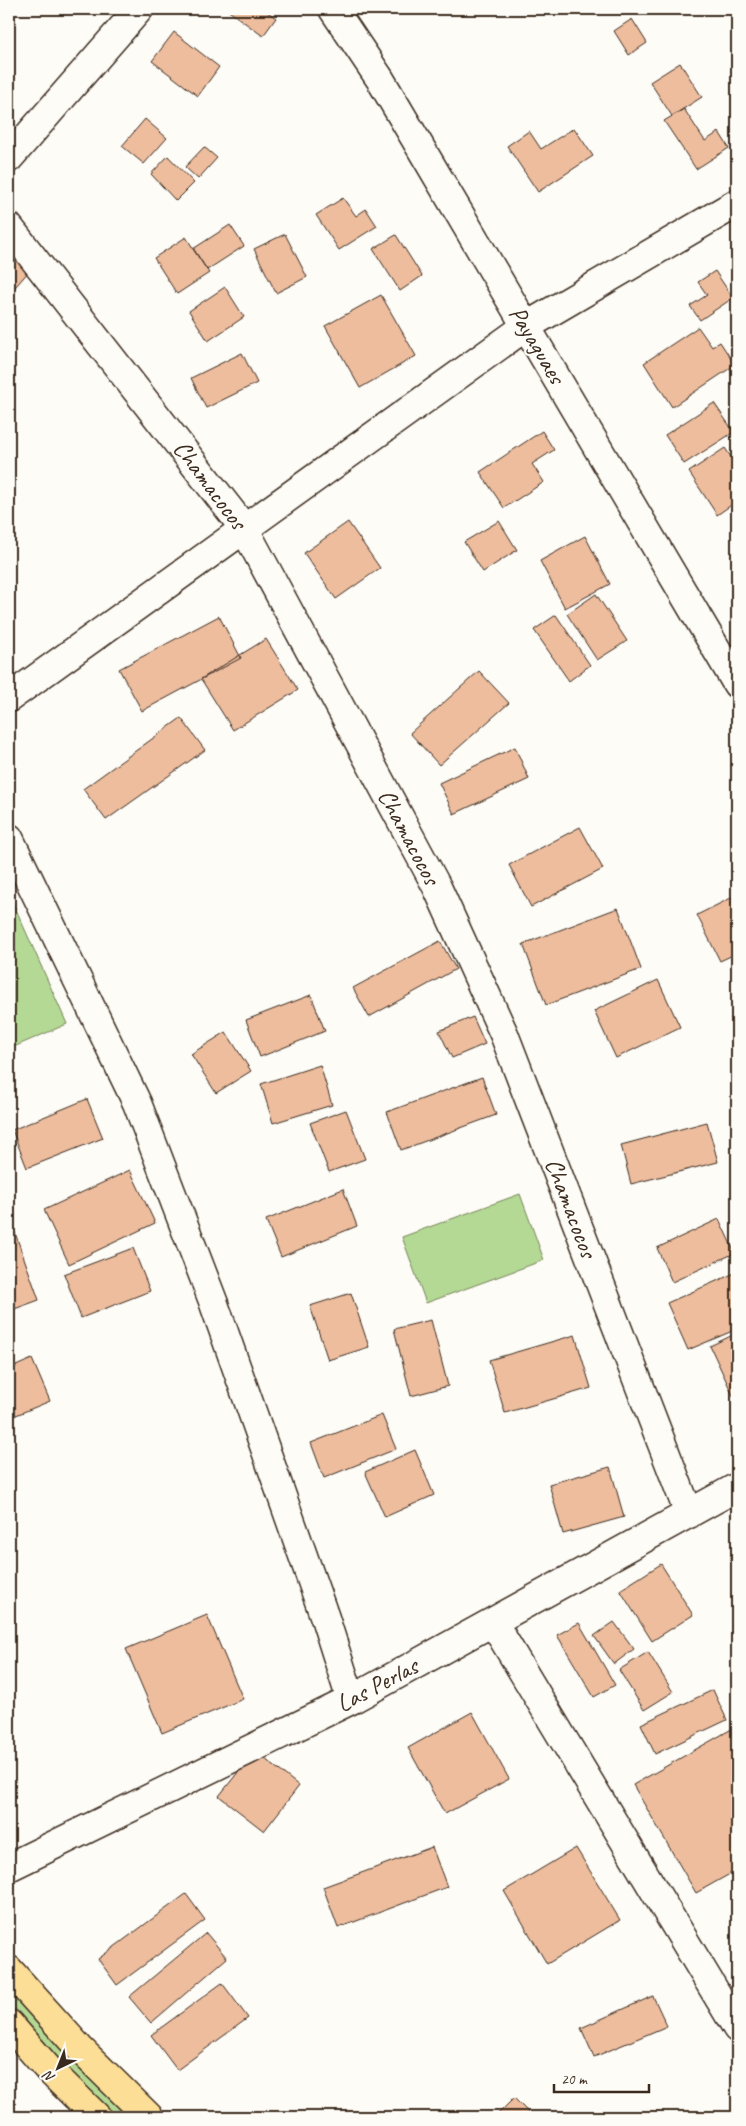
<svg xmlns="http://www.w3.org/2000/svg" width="746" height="2126" font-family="Caveat,sans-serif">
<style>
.green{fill:#b3d994;stroke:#778259}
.building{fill:#edbd9e;stroke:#3b2a1e}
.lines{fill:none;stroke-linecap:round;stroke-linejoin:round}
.minor-casing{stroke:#3b2a1e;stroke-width:31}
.major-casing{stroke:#3b2a1e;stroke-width:31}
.minor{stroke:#fdfcf7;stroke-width:28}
.major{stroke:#fcde96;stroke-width:28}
.labels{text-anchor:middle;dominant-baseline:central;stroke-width:4.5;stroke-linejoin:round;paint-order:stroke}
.street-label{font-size:25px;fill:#3b2a1e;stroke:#fdfcf7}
</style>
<rect width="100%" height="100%" fill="#fdfcf7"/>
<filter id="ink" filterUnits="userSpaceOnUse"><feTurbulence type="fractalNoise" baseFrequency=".02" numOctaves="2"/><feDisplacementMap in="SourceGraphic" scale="10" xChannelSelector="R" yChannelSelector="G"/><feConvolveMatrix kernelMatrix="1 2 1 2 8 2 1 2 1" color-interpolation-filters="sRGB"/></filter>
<g filter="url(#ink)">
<path class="green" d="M 10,896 L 67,1024 L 9,1049 L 9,897 Z
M 520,1194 L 544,1260 L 426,1303 L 402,1237 Z
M 9,1986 L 131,2117 L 116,2117 L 66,2067 L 9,2001 Z"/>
<path class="building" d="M 226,9 L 263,9 L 276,18 L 263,36 Z
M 635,9 L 651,9 L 640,15 Z
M 632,19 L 647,43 L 629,55 L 614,31 Z
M 174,32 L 219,67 L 198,96 L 152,61 Z
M 680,63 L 702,97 L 672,116 L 650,82 Z
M 684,109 L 705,141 L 719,132 L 729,148 L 696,169 L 664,121 Z
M 145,119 L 167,138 L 144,164 L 122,146 Z
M 574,128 L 593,156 L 538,192 L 507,146 L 529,131 L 541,149 Z
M 204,147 L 217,158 L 198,179 L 185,167 Z
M 168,156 L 194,183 L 176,201 L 151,174 Z
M 343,198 L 356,216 L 366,209 L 377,226 L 339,250 L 316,215 Z
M 230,225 L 244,246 L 207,270 L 193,249 Z
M 285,234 L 307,277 L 276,293 L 254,249 Z
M 396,235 L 422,276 L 400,291 L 373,249 Z
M 186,237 L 209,273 L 177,294 L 154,258 Z
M 9,252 L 30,270 L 9,294 Z
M 715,271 L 733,298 L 700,320 L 690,306 L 707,295 L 698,282 Z
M 225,287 L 244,317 L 208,341 L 189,311 Z
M 381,295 L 416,356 L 360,388 L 325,326 Z
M 698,327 L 712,347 L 720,342 L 735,365 L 672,407 L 644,363 Z
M 242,353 L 257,383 L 206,408 L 191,378 Z
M 714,403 L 734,432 L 684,464 L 665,435 Z
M 542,431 L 554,450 L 532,464 L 544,482 L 504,508 L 480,472 Z
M 725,448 L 737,466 L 737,501 L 717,515 L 689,472 Z
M 499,521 L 517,550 L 483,572 L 464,542 Z
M 348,522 L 380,568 L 336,599 L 304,553 Z
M 585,536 L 610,584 L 565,608 L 540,561 Z
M 596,594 L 627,641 L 597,660 L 567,614 Z
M 556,615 L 590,665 L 569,681 L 534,630 Z
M 219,616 L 241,658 L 142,711 L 119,669 Z
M 266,639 L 298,690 L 233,730 L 201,679 Z
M 479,671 L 509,703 L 439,765 L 410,733 Z
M 181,718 L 205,750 L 106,820 L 83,789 Z
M 515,747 L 529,779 L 454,814 L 439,783 Z
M 580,827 L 603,869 L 531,907 L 509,865 Z
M 737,895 L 737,953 L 720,961 L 697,915 Z
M 618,908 L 641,969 L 546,1005 L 523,944 Z
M 440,941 L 456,969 L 369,1017 L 353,988 Z
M 658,980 L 680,1027 L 616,1058 L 594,1011 Z
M 311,995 L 325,1031 L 260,1057 L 246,1020 Z
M 473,1017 L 485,1044 L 452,1058 L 439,1031 Z
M 226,1032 L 251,1071 L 216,1093 L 191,1054 Z
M 320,1065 L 332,1105 L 273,1123 L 261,1084 Z
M 482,1077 L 496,1115 L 401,1150 L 387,1112 Z
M 87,1099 L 103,1138 L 27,1168 L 12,1130 Z
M 346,1110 L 365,1159 L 329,1172 L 310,1123 Z
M 707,1122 L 718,1162 L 631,1184 L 621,1145 Z
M 130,1170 L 155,1223 L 69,1264 L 44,1210 Z
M 343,1189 L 357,1226 L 281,1257 L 266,1220 Z
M 9,1216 L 39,1300 L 9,1311 Z
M 719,1219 L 735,1253 L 672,1282 L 657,1248 Z
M 133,1248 L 150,1291 L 81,1318 L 64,1274 Z
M 737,1272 L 737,1329 L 688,1350 L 667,1303 Z
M 351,1293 L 369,1347 L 328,1360 L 310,1306 Z
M 431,1320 L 448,1386 L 411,1396 L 394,1329 Z
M 737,1333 L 737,1404 L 710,1346 Z
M 575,1335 L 591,1388 L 505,1413 L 489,1360 Z
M 32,1359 L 50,1401 L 9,1418 L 9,1369 Z
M 382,1415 L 396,1449 L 324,1478 L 311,1443 Z
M 415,1450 L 434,1495 L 385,1517 L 365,1472 Z
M 610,1467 L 624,1517 L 563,1534 L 549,1484 Z
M 661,1564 L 693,1615 L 652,1641 L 620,1590 Z
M 207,1615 L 243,1699 L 162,1733 L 126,1649 Z
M 614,1622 L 634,1649 L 614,1664 L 594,1636 Z
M 579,1623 L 615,1685 L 594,1697 L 557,1635 Z
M 648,1652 L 673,1692 L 644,1710 L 619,1670 Z
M 713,1690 L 727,1720 L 655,1754 L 641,1724 Z
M 472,1712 L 509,1779 L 445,1814 L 408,1748 Z
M 737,1726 L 737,1870 L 696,1893 L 633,1785 Z
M 255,1751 L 299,1786 L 264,1831 L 219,1796 Z
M 432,1847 L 447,1887 L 338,1928 L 323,1887 Z
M 576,1848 L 620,1920 L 547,1964 L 504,1891 Z
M 186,1894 L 205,1920 L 117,1985 L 98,1959 Z
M 206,1933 L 227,1958 L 151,2023 L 129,1997 Z
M 222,1983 L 248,2018 L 177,2070 L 151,2035 Z
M 653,1996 L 667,2026 L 594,2057 L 581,2028 Z
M 514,2098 L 533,2117 L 495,2117 Z"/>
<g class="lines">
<defs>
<path id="minor" d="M 333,9 L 380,79 L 737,684
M 9,158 L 139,9
M 9,227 L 244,528 L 437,887 L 504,1034 L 689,1514
M 9,698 L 525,327 L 737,203
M 9,838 L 137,1103 L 213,1301 L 325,1618 L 351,1700
M 493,1622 L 737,2028
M 9,1867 L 351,1700 L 737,1487"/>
<path id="major" d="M 9,1970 L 81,2050 L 149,2117
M 9,2024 L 49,2070 L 97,2117"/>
</defs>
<use href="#minor" class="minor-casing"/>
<use href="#major" class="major-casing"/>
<use href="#minor" class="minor"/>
<use href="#major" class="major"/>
</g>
</g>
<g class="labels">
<g class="street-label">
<text transform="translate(537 345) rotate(59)">Payaguaes</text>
<text transform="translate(210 485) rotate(53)">Chamacocos</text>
<text transform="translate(409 837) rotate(62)">Chamacocos</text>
<text transform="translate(571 1208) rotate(69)">Chamacocos</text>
<text transform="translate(377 1685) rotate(-28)">Las Perlas</text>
</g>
</g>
<rect width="746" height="2126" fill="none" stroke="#fdfcf7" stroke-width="30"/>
<rect x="15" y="15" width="716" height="2096" fill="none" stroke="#3b2a1e" stroke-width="2" filter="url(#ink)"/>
<g transform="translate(58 2068) rotate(223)" stroke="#fdfcf7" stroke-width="4" paint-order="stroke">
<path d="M0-4L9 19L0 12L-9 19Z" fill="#3b2a1e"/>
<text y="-8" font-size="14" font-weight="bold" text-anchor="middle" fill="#3b2a1e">N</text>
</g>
<path d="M554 2084v8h95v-8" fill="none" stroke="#3b2a1e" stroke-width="2.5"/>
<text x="561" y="2084" font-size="15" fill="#3b2a1e" stroke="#fdfcf7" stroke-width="4" paint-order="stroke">20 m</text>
</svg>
